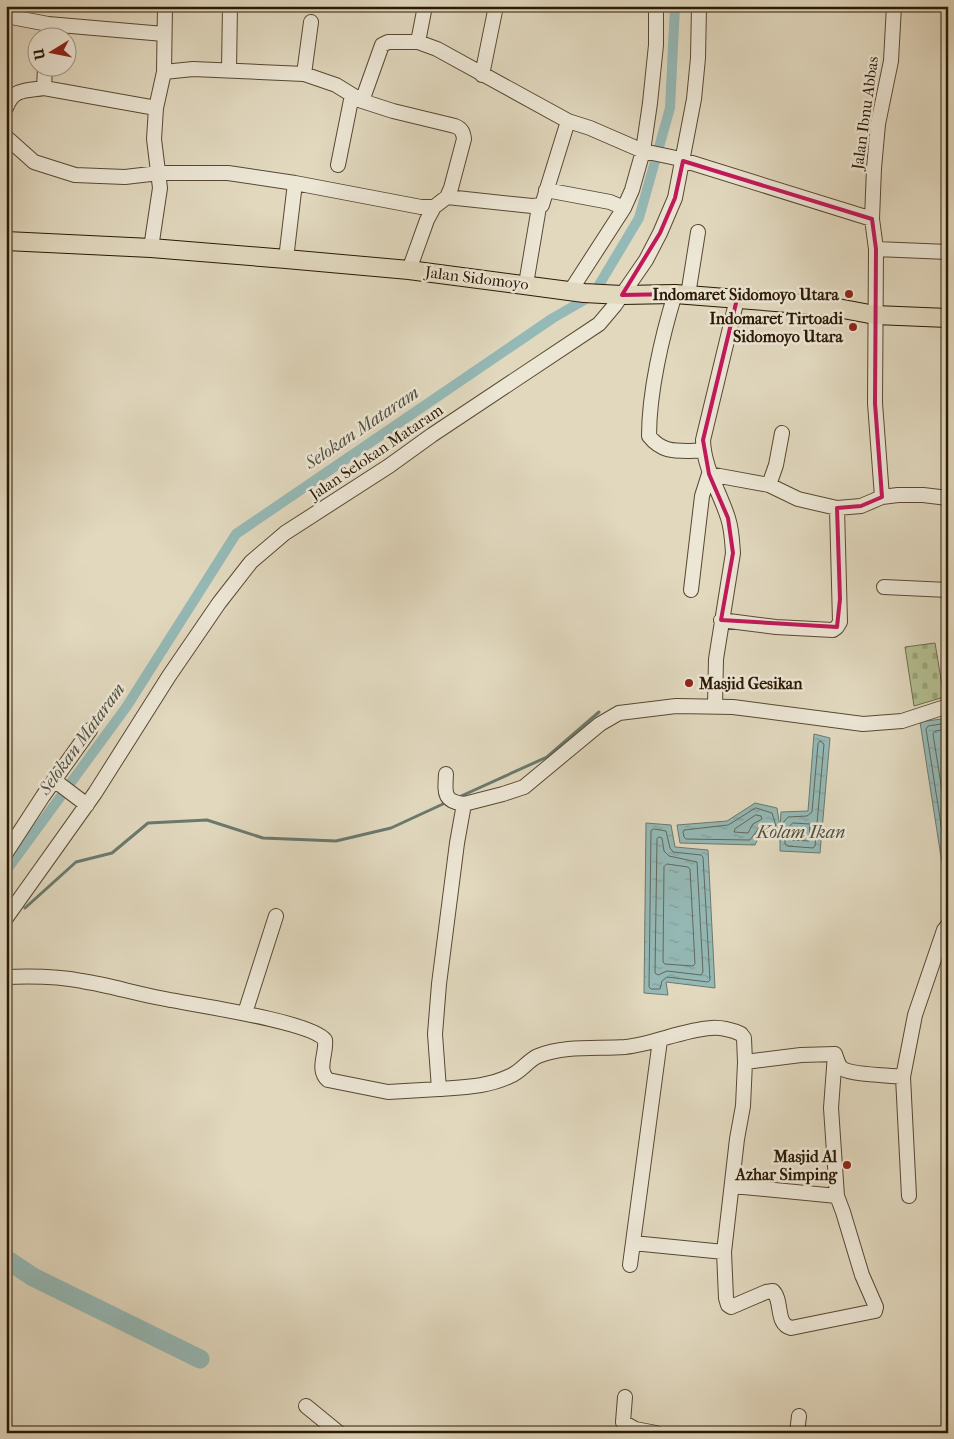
<svg xmlns="http://www.w3.org/2000/svg" width="954" height="1439" font-family="'IM FELL French Canon',serif">
<style>
.cemetery{fill:url(#cemetery-stones);stroke:#6e6c4a}
.water{fill:url(#water-ripples);stroke:#6a796e}
.lines{fill:none;stroke-linecap:round;stroke-linejoin:round}
.shore{stroke:#60685c;stroke-width:1}
.stream{stroke:#6a796e;stroke-width:3}
.canal{stroke:#95b9b6;stroke-width:10}
.river{stroke:#95b9b6;stroke-width:19}
.minor-casing{stroke:#584832;stroke-width:16}
.major-casing{stroke:#2a1803;stroke-width:20}
.minor{stroke:#ece6d5;stroke-width:14}
.major{stroke:#e1d8be;stroke-width:18}
.marked{fill:none;stroke:#c2185b;stroke-width:4;stroke-linejoin:round}
.poi-dot{fill:#8f2418;stroke:#ece6d5;stroke-width:2}
.labels{text-anchor:middle;dominant-baseline:central;stroke-width:5;stroke-linejoin:round;paint-order:stroke}
.street-label{font-size:16px;fill:#2a1803;stroke:#ece6d5}
.poi-label{font-size:16px;font-weight:bold;fill:#2a1803;stroke:#ece6d5;text-anchor:end}
.water-label{font-size:18px;font-style:italic;fill:#4f5042;stroke:#ece6d5}
</style>
<defs>
<pattern id="cemetery-stones" width="16" height="16" patternUnits="userSpaceOnUse" patternTransform="scale(1.25)"><rect width="16" height="16" fill="#b3bf91"/><path d="M2 7V4a2 2 0 0 1 4 0v3zM10 15v-3a2 2 0 0 1 4 0v3z" fill="#9aa37b"/></pattern>
<pattern id="water-ripples" width="26" height="14" patternUnits="userSpaceOnUse" patternTransform="scale(1.25)"><rect width="26" height="14" fill="#95b9b6"/><path d="M2 4q2-2 4 0t4 0M15 11q2-2 4 0t4 0" fill="none" stroke="#819e9b"/></pattern>
</defs>
<rect width="100%" height="100%" fill="#e1d8be"/>
<filter id="stains"><feTurbulence type="fractalNoise" baseFrequency=".004" numOctaves="4"/><feColorMatrix values="0 0 0 0 .2 0 0 0 0 .09 0 0 0 0 .02 0 0 0 .5 -.17"/></filter>
<radialGradient id="worn" r=".72"><stop offset=".6" stop-color="#630" stop-opacity="0"/><stop offset="1" stop-color="#630" stop-opacity=".3"/></radialGradient>
<path class="cemetery" d="M 935,643 L 944,697 L 914,706 L 905,647 Z"/>
<path class="water" d="M 948,718 L 948,875 L 944,876 L 920,722 Z
M 814,734 L 830,738 L 820,853 L 780,851 L 780,832 L 761,832 L 755,845 L 680,843 L 677,825 L 727,821 L 755,803 L 777,808 L 780,828 L 781,812 L 808,811 Z
M 646,823 L 671,825 L 675,847 L 708,850 L 715,988 L 666,982 L 668,995 L 644,993 Z"/>
<g class="lines">
<path class="shore" d="M 948,723 L 928,726 L 926,729 L 948,869
M 948,729 L 935,731 L 933,734 L 948,828
M 820,741 L 824,744 L 815,846 L 813,848 L 787,846 L 785,844 L 785,832 L 781,827 L 781,825 L 788,817 L 807,816 L 812,812 L 818,744 Z
M 756,808 L 772,813 L 776,826 L 759,828 L 750,840 L 686,839 L 684,837 L 683,832 L 684,830 L 728,825 Z
M 756,815 L 761,816 L 762,819 L 753,824 L 748,833 L 734,832 L 735,829 Z
M 793,823 L 810,824 L 809,841 L 792,840 L 790,826 Z
M 654,829 L 666,831 L 670,848 L 673,852 L 701,855 L 703,857 L 710,980 L 708,982 L 667,977 L 662,981 L 660,989 L 651,989 L 649,987 L 651,831 Z
M 659,837 L 662,838 L 664,851 L 669,856 L 697,862 L 703,972 L 701,975 L 667,971 L 658,975 L 655,973 L 657,839 Z
M 667,864 L 688,867 L 690,869 L 695,964 L 693,966 L 665,964 L 663,962 L 664,867 Z"/>
<path class="stream" d="M 459,797 L 547,757 L 599,712
M 25,908 L 76,862 L 112,853 L 148,823 L 207,820 L 263,838 L 336,841 L 391,828 L 443,804"/>
<path class="canal" d="M 6,871 L 127,706 L 236,534 L 553,318 L 593,295 L 639,218 L 670,108 L 675,6"/>
<path class="river" d="M 6,1259 L 33,1277 L 200,1359"/>
<defs>
<path id="minor" d="M 6,16 L 48,24 L 47,38
M 48,24 L 164,34
M 418,42 L 425,6
M 45,68 L 44,88 L 156,108
M 229,70 L 230,6
M 164,72 L 165,6
M 304,74 L 311,22
M 482,75 L 496,6
M 362,101 L 382,45 L 388,42 L 418,42 L 437,49 L 568,121 L 590,128 L 643,151 L 676,158 L 872,219
M 6,108 C 13,88 26,91 44,88
M 6,137 L 34,162 L 75,175 L 125,177 L 159,173 L 228,173 L 295,183 L 421,207 L 434,207
M 338,165 L 352,95
M 546,190 L 610,202 L 624,208
M 447,197 L 532,206 L 542,205 L 568,121
M 151,248 L 160,188 L 154,139 L 156,108 L 164,72 L 193,69 L 304,74 L 336,85 L 362,101 L 393,111 L 455,126 C 462,129 463,132 464,139 L 451,188 L 447,197 L 434,207 L 427,220 L 409,270
M 876,249 L 948,252
M 286,259 L 295,183
M 526,284 L 539,207
M 571,290 L 624,208 L 632,190 L 643,151 L 650,103 L 656,45 L 656,6
M 675,294 C 662,336 649,392 649,436 C 664,455 680,450 703,451
M 688,295 L 698,232
M 769,485 L 798,499 L 837,508 L 861,506 L 882,497 L 898,495 L 923,495 L 948,498
M 882,497 L 875,403 L 876,249 L 872,219 L 874,168 L 878,124 L 891,61 L 894,6
M 884,587 L 948,590
M 691,590 L 702,496 L 709,474 L 769,485 L 776,465 L 782,433
M 721,620 L 776,627 L 833,630 L 837,627 L 840,622 L 837,508
M 715,706 L 716,659 L 733,553 C 732,541 732,530 728,518 C 720,492 704,469 703,440 L 737,299
M 446,774 C 445,793 443,801 464,804
M 54,780 L 87,805
M 6,853 L 43,796 L 90,730
M 6,918 L 95,793 L 169,676 L 219,603 L 251,562 L 285,533 L 389,466 L 432,435 L 599,324 L 615,305 L 646,260 L 660,233 L 675,198 L 694,99 L 698,58 L 699,6
M 6,977 C 32,976 57,976 82,981 C 108,985 134,993 160,998 C 188,1004 311,1021 325,1040 C 327,1053 316,1070 328,1080 L 388,1092 L 439,1089 L 435,1034 L 439,984 L 457,843 L 464,804 L 503,794 L 524,787 L 600,724 L 619,713 L 676,706 L 733,707 L 863,724 L 902,721 L 948,706
M 245,1013 L 276,916
M 835,1054 C 837,1059 838,1066 843,1069 C 853,1075 889,1075 903,1077 L 915,1015 L 944,930 L 948,925
M 745,1062 L 801,1055 L 835,1054
M 903,1077 L 909,1196
M 439,1089 C 463,1087 488,1087 510,1076 C 521,1072 528,1060 538,1056 C 565,1045 597,1049 625,1047 C 654,1044 682,1030 711,1028 C 720,1027 733,1030 741,1034 L 744,1038 L 745,1062 L 743,1106 L 737,1139 L 724,1252 L 726,1298 L 728,1305 L 731,1307 L 766,1292 L 773,1291 C 783,1301 775,1324 791,1328 L 875,1311 L 876,1307 L 862,1275 L 843,1212 L 837,1196 L 831,1108 L 835,1054
M 733,1186 L 837,1196
M 633,1243 L 724,1252
M 630,1265 L 660,1040
M 625,1397 L 623,1422 L 635,1429 L 656,1433
M 306,1406 L 339,1433
M 797,1433 L 799,1416"/>
<path id="major" d="M 6,241 L 151,248 L 286,259 L 409,270 L 584,293 L 622,295 L 675,294 L 827,306 L 875,315 L 948,318"/>
</defs>
<use href="#minor" class="minor-casing"/>
<use href="#major" class="major-casing"/>
<use href="#minor" class="minor"/>
<use href="#major" class="major"/>
</g>
<path class="marked" d="M 683,161 L 872,219 L 876,249 L 875,403 L 882,497 L 861,506 L 837,508 L 840,599 L 837,627 L 721,620 L 733,553 L 728,518 L 709,474 L 703,440 L 737,299 L 675,294 L 622,295 L 660,233 L 675,198 Z"/>
<g class="poi-dot">
<circle cx="849" cy="294" r="5"/>
<circle cx="853" cy="327" r="5"/>
<circle cx="689" cy="683" r="5"/>
<circle cx="847" cy="1165" r="5"/>
</g>
<g class="labels">
<g class="street-label">
<text transform="translate(865 113) rotate(-82)">Jalan Ibnu Abbas</text>
<text transform="translate(477 278) rotate(7)">Jalan Sidomoyo</text>
<text transform="translate(376 452) rotate(-34)">Jalan Selokan Mataram</text>
</g>
<g class="poi-label">
<text x="839" y="294">Indomaret Sidomoyo Utara</text>
<text x="843" y="318">Indomaret Tirtoadi<tspan x="843" dy="18">Sidomoyo Utara</tspan></text>
<text x="699" y="683" text-anchor="start">Masjid Gesikan</text>
<text x="837" y="1156">Masjid Al<tspan x="837" dy="18">Azhar Simping</tspan></text>
</g>
<g class="water-label">
<text transform="translate(362 428) rotate(-34)">Selokan Mataram</text>
<text transform="translate(82 739) rotate(-54)">Selokan Mataram</text>
<text x="801" y="832">Kolam Ikan</text>
</g>
</g>
<rect width="954" height="1439" fill="none" stroke="#e1d8be" stroke-width="25"/>
<rect x="8" y="8" width="939" height="1424" fill="none" stroke="#2a1803" stroke-width="2.5"/>
<rect x="12" y="12" width="929" height="1414" fill="none" stroke="#2a1803"/>
<g transform="translate(52 52) rotate(260)"><circle r="24" fill="#ece6d5" stroke="#9e9481"/>
<path d="M0-4L9 19L0 12L-9 19Z" fill="#8f2418"/>
<text y="-8" font-size="14" font-weight="bold" text-anchor="middle" fill="#2a1803">U</text>
</g>
<rect width="100%" height="100%" filter="url(#stains)"/>
<rect width="100%" height="100%" fill="url(#worn)"/>
</svg>
